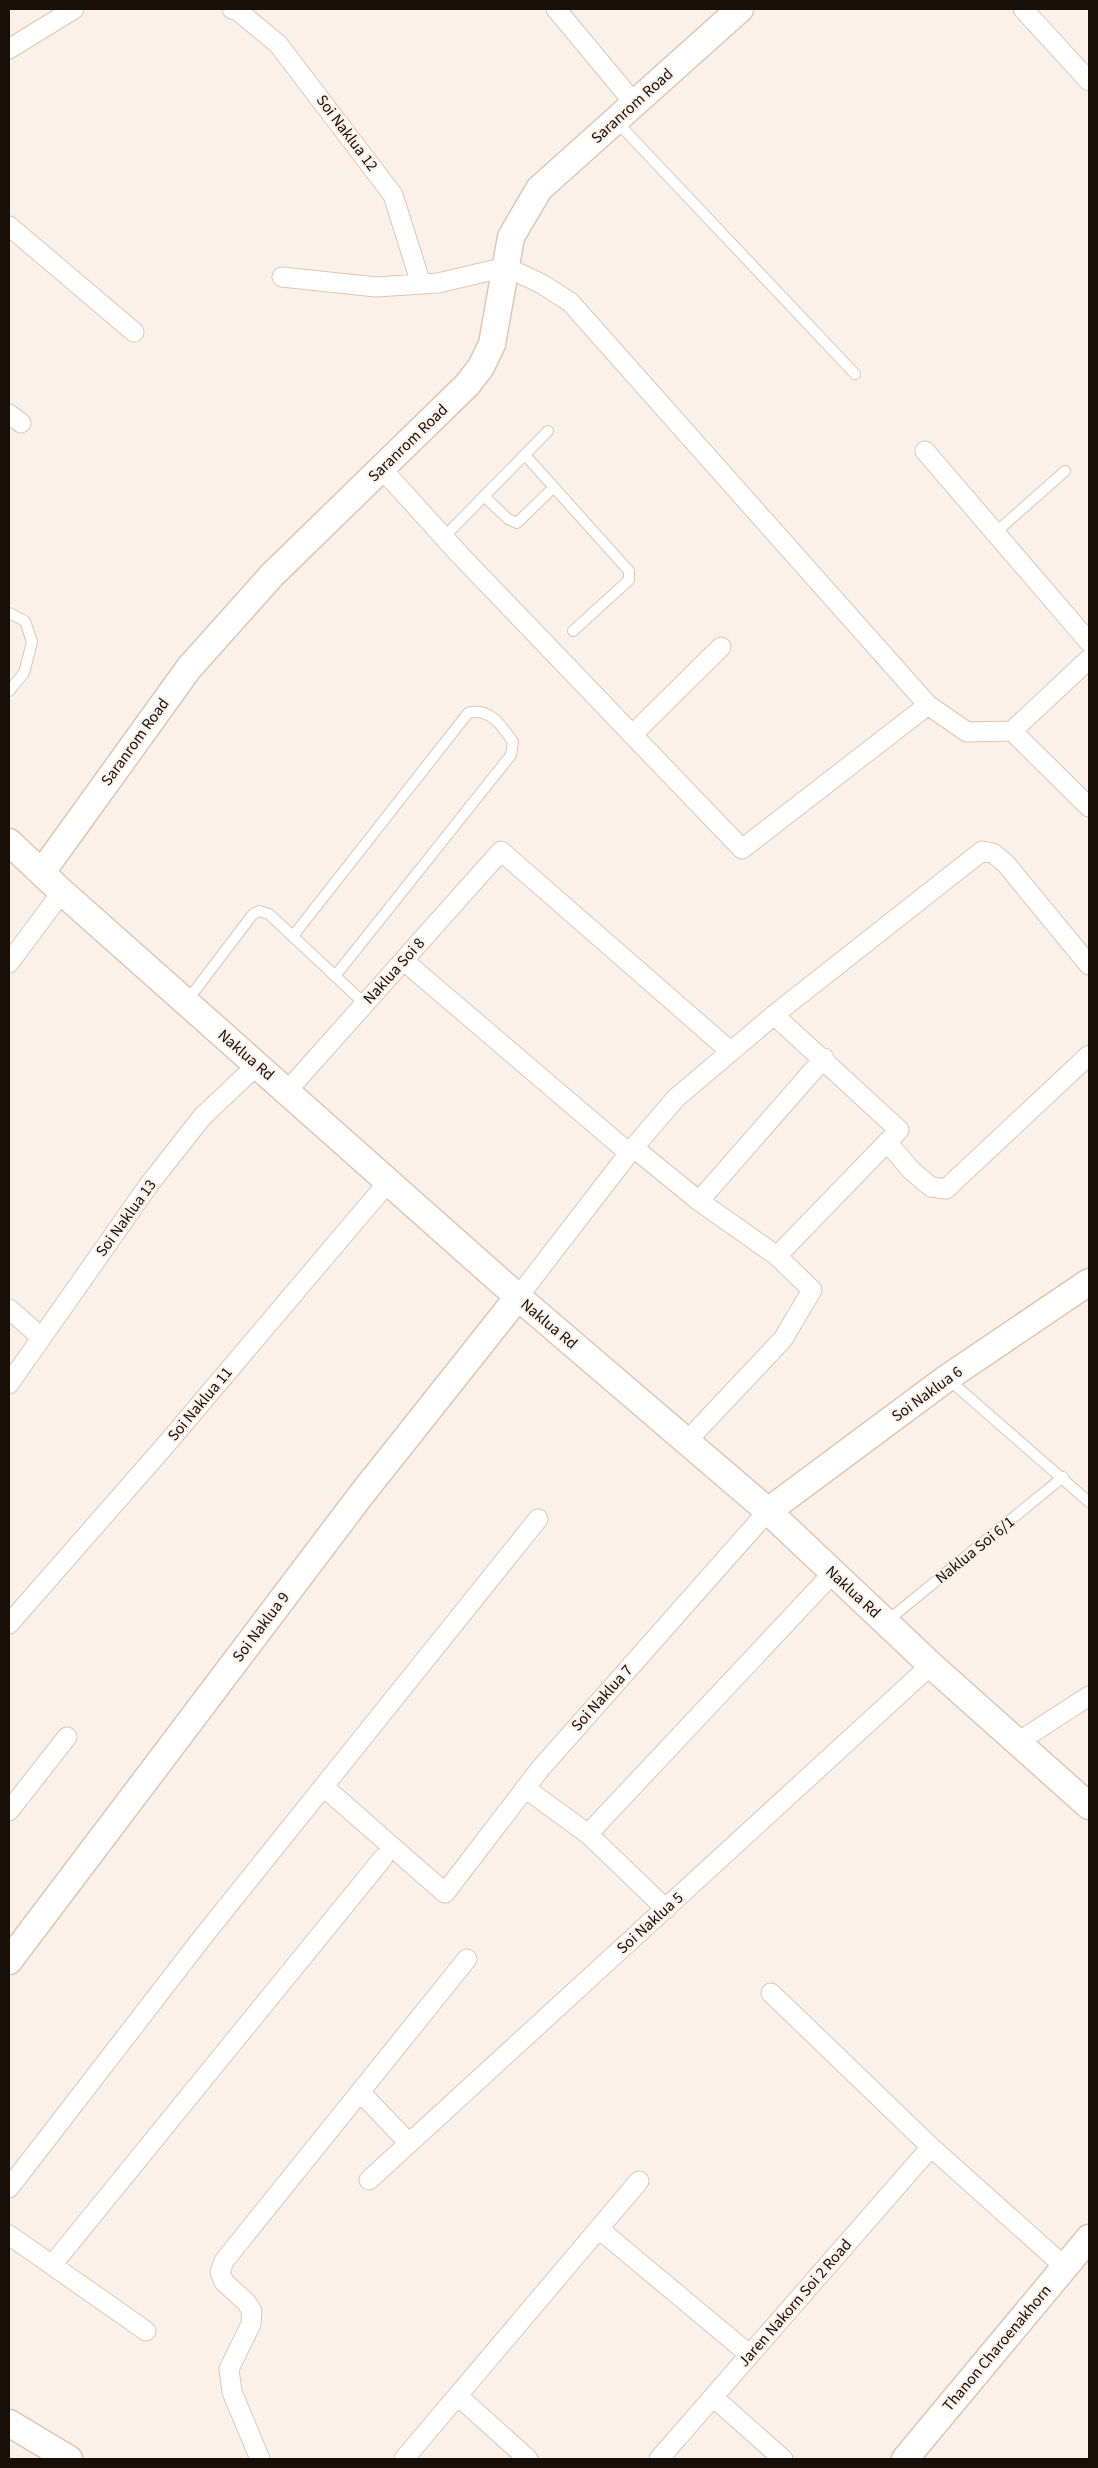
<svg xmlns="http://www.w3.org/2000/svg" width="1098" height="2468" font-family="'Source Sans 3',sans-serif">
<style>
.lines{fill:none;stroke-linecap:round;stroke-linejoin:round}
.lane-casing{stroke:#e0c6b1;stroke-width:12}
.street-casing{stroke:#e0c6b1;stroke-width:21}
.secondary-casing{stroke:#e0c6b1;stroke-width:29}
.lane{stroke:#fff;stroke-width:10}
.street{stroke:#fff;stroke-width:19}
.secondary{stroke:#fff;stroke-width:26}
.labels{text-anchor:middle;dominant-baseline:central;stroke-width:4;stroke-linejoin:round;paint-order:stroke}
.street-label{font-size:16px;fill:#180f08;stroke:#fcf1e9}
</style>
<rect width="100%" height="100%" fill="#fcf1e9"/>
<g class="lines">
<defs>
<path id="lane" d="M 616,121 L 855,374
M 525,455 L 629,571 L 629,580 L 573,631
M 484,496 L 508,519 L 517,523 L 554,487
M 995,533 L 1065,471
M 444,537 L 548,431
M 9,613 L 25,621 L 32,642 L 24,673 L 9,691
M 293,936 L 468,713 C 490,707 502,726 513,742 L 511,755 L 335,976
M 187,1001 L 253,914 L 259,911 L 269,914 L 365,1004
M 948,1379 L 1089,1502
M 886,1622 L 1063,1477"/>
<path id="street" d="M 232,9 L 238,11 L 278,44 L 393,195 L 421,284
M 556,9 L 635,104
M 1023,9 L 1089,81
M 9,49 L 74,9
M 9,226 L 134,332
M 282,277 L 376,287 L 438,283 L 506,267 L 542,284 L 570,302 L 928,705 L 967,732 L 1012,731 L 1089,659
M 9,414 L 21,423
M 925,451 L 1089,642
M 382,469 L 460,555 L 742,849 L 928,705
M 1012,731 L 1089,807
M 632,735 L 721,647
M 404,961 L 629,1153
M 9,963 L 62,892
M 774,1015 L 899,1130 L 777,1256
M 287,1091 L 501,851 L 730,1051
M 887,1142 L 912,1171 L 931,1187 L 946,1189 L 1089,1055
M 634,1148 L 699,1201 L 777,1256 L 812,1290 L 783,1339 L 687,1441
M 699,1201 L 824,1058
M 518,1297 L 629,1153 L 676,1098 L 774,1015 L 982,851 L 993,853 L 1006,864 L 1089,965
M 9,1309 L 41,1337
M 9,1384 L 148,1186 L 202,1117 L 257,1065
M 9,1624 L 163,1448 L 389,1181
M 1018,1742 L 1089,1696
M 324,1787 L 445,1893 L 540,1769 L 768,1511
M 525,1788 L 588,1834 L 666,1909
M 9,1811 L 67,1737
M 588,1834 L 833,1573
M 771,1993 L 931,2147 L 1065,2267
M 360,2092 L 409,2143
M 369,2180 L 931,1665
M 9,2188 L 202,1938 L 538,1519
M 599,2229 L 750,2355
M 9,2235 L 146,2331
M 52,2265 L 383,1858
M 458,2396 L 528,2459
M 713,2397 L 783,2459
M 260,2459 L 232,2392 L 229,2369 L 251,2324 L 252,2311 L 246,2302 L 224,2282 L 220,2272 L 224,2261 L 467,1959
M 404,2459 L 639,2181
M 659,2459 L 931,2147"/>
<path id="secondary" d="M 9,842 L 62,892 L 518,1297 L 768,1511 L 931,1665 L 1089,1806
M 42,872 L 189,668 L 272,575 L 467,385 L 481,367 L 492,344 L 511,237 L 539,189 L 740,9
M 768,1511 L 947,1378 L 1089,1282
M 9,1961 L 361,1495 L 518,1297
M 9,2423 L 69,2459
M 905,2459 L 1089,2238"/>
</defs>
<use href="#lane" class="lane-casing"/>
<use href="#street" class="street-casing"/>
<use href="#secondary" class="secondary-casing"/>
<use href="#lane" class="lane"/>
<use href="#street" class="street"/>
<use href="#secondary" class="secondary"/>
</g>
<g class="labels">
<g class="street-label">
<text transform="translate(632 106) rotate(-42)">Saranrom Road</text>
<text transform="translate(347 133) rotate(53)">Soi Naklua 12</text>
<text transform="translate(408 443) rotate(-44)">Saranrom Road</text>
<text transform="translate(135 742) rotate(-54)">Saranrom Road</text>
<text transform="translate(394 971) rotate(-48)">Naklua Soi 8</text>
<text transform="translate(246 1055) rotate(41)">Naklua Rd</text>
<text transform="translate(126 1218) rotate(-54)">Soi Naklua 13</text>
<text transform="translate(549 1324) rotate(40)">Naklua Rd</text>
<text transform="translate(927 1394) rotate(-36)">Soi Naklua 6</text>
<text transform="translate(200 1404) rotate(-50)">Soi Naklua 11</text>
<text transform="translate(975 1550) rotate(-39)">Naklua Soi 6/1</text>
<text transform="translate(853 1592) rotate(43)">Naklua Rd</text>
<text transform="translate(261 1627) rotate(-53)">Soi Naklua 9</text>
<text transform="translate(602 1698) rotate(-48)">Soi Naklua 7</text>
<text transform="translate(650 1923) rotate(-42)">Soi Naklua 5</text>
<text transform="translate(795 2303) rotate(-49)">Jaren Nakorn Soi 2 Road</text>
<text transform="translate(997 2348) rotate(-50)">Thanon Charoenakhorn</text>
</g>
</g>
<rect width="1098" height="2468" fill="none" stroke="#180f08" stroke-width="20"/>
</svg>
